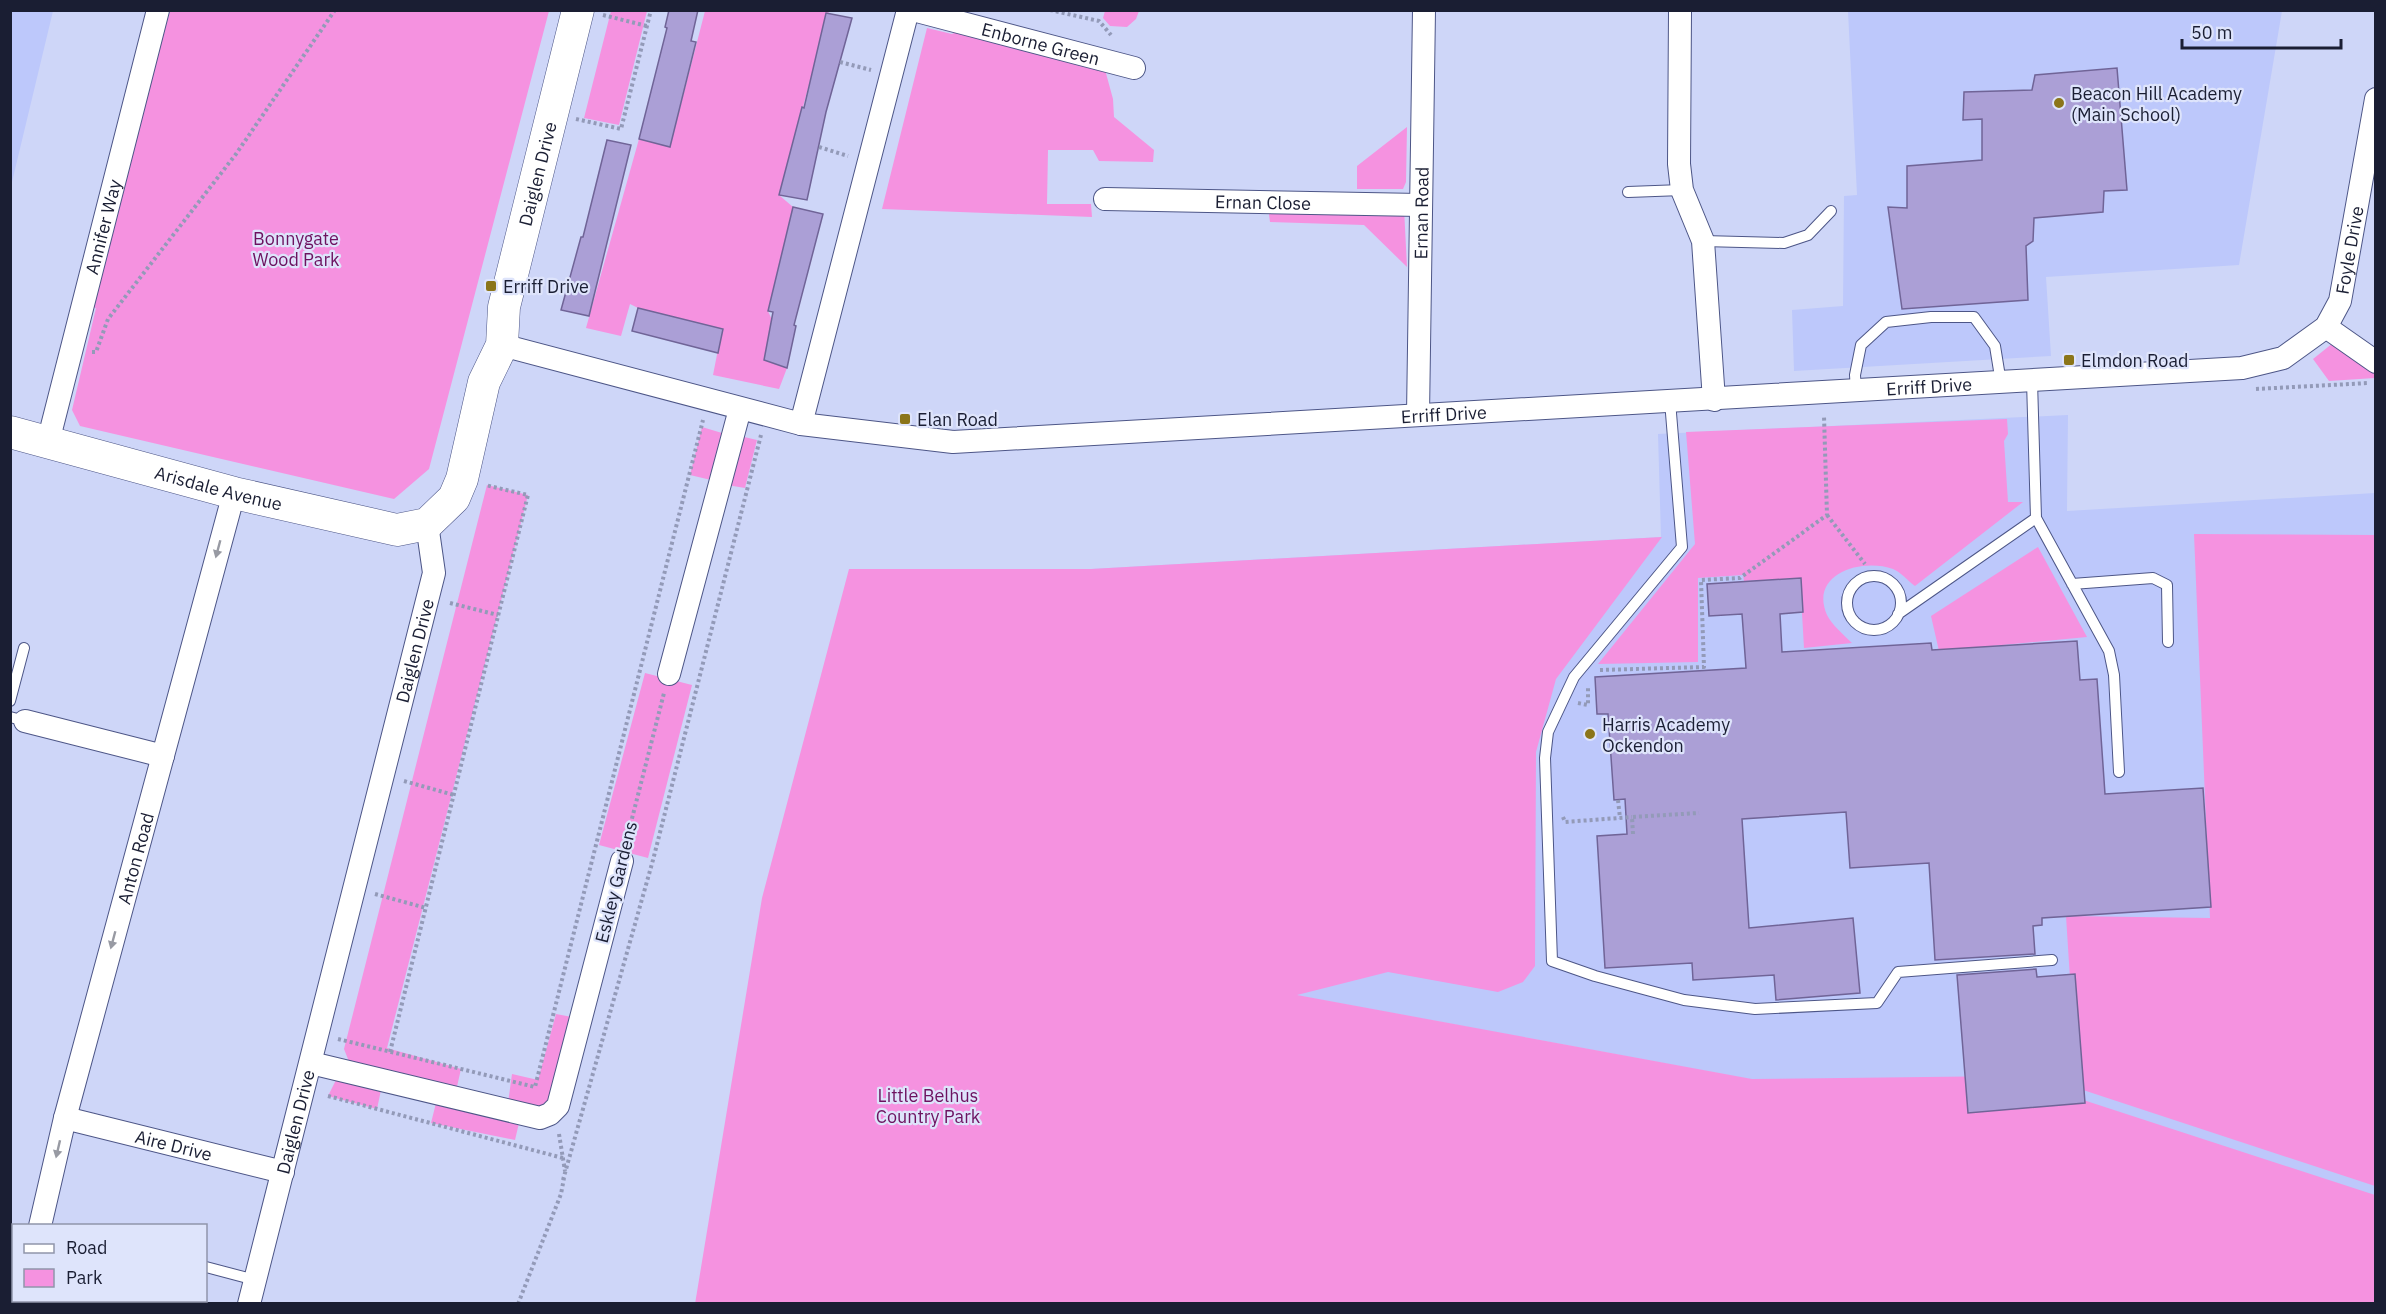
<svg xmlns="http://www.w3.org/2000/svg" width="2386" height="1314" font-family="'IBM Plex Sans',sans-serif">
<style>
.built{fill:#bdc8fb}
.green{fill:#f592e0}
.building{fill:#ab9fd6;stroke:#706497;stroke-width:1.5}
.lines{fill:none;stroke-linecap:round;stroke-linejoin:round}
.lane-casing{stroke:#4d5687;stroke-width:12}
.street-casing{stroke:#4d5687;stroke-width:24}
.secondary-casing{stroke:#4d5687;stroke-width:33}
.path{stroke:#939ab8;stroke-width:4;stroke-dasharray:3 3;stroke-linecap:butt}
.lane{stroke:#fff;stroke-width:10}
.street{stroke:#fff;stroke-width:22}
.secondary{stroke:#fff;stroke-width:32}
.oneway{fill:#989aa3}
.poi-dot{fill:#8b7519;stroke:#dee4fb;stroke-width:2}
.labels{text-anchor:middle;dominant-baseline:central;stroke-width:4.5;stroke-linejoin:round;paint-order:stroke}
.street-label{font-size:18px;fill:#1a1e33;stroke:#dee4fb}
.poi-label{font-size:18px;fill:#1a1e33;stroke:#dee4fb;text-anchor:start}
.park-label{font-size:18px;fill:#6d1260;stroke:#dee4fb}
</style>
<rect width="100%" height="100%" fill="#ced6f8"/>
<path class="built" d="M 11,10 L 53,11 L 11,186 L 10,11 Z
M 1848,11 L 2282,11 L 2239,265 L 2046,277 L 2051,356 L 1794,371 L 1792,310 L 1843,306 L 1844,196 L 1857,195 Z
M 2068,415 L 2067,511 L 2375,493 L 2375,1259 L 1971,1120 L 1295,995 L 849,569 L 1091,569 L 1661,537 L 1658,434 Z"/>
<path class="green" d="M 170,11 L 549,11 L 429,469 L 394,499 L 80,426 L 72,410 L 96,308 L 90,307 Z
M 611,11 L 647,11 L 619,125 L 584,118 Z
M 705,11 L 829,11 L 779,195 L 793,207 L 768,311 L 772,320 L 764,360 L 787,368 L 779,389 L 713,375 L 722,329 L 638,308 L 630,304 L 621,336 L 586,328 L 639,139 L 670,147 Z
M 1105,11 L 1105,10 L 1139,11 L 1136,19 L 1127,27 L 1110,26 L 1103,18 Z
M 927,28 L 952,34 L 962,29 L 1104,66 L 1113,99 L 1114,117 L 1154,150 L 1153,162 L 1099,161 L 1093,150 L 1048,150 L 1047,204 L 1091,204 L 1092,217 L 882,209 Z
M 1407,127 L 1406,182 L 1403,189 L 1357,189 L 1357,166 Z
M 1268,207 L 1404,208 L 1407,267 L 1364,225 L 1270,222 Z
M 2333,343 L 2375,373 L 2375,378 L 2329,381 L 2313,359 Z
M 2007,419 L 2008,434 L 2004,441 L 2008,502 L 2023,502 L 1915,586 C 1908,581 1901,572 1893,569 C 1861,558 1809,574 1827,615 C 1832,625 1844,635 1852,643 L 1804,648 L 1800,578 L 1744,581 L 1743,575 L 1698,578 L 1698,662 L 1598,664 L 1695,544 L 1686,432 Z
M 702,427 L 722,433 L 711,480 L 690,475 Z
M 740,436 L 757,440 L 745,488 L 727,485 Z
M 487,485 L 528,495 L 387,1048 L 461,1069 L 456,1091 L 350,1064 L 344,1049 Z
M 2194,534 L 2375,535 L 2375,1186 L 2077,1088 L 2066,916 L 2210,918 Z
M 1662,537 L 1556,679 L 1536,752 L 1535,966 L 1523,982 L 1498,992 L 1388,972 L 1297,995 L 1752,1079 L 2010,1076 L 2375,1195 L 2375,1303 L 695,1304 L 762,898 L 849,569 L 1091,569 Z
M 2038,547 L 2087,637 L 1939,651 L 1931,616 Z
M 645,673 L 692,685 L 648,858 L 599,845 Z
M 556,1014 L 572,1017 L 550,1102 L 539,1110 L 508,1103 L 512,1074 L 538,1080 Z
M 337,1078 L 381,1090 L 377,1109 L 328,1096 Z
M 436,1103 L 519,1123 L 515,1140 L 431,1123 Z"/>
<path class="building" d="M 669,10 L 698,10 L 691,41 L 696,42 L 670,147 L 639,139 L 667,28 L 665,27 Z
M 826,13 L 852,18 L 826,112 L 807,200 L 779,195 L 802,107 L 804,108 Z
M 2117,68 L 2127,190 L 2104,191 L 2103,212 L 2034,218 L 2033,241 L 2026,246 L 2028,300 L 1902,309 L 1888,207 L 1907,208 L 1907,166 L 1982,160 L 1982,119 L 1963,120 L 1964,92 L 2032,90 L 2035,75 Z
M 607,140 L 631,145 L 589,316 L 561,310 L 581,237 L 583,237 Z
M 793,207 L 823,214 L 794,325 L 796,326 L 787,368 L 764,360 L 773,312 L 768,311 Z
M 638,308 L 723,329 L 718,353 L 632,331 Z
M 1801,578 L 1803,612 L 1780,614 L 1782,652 L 1931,643 L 1932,650 L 2077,641 L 2080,680 L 2097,679 L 2105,794 L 2203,788 L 2211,907 L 2042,918 L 2042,925 L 2033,926 L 2035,954 L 1935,960 L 1929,863 L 1850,868 L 1846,812 L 1742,819 L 1749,928 L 1853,918 L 1860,993 L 1776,1000 L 1774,975 L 1693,980 L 1692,963 L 1605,968 L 1597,836 L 1627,834 L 1625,799 L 1614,800 L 1608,714 L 1597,714 L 1595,677 L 1746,668 L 1742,614 L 1709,616 L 1707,584 Z
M 2036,969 L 2037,977 L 2075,974 L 2085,1103 L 1968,1113 L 1957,975 Z"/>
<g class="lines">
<defs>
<path id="lane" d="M 1628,192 L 1682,190
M 1703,241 L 1784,243 L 1808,235 L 1831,211
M 1856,391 L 1855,375 L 1861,345 L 1886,322 L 1931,317 L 1974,317 L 1995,346 L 2001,383
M 1670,401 L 1682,547 L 1574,677 L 1548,732 L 1545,758 L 1552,961 L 1595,976 L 1684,1000 L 1755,1009 L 1877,1003 L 1898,972 L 2052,960
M 2036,518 L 2109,651 L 2114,675 L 2119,772
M1847 603a27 27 0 1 1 54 0a27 27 0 1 1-54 0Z
M 2072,584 L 2153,578 L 2167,585 L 2168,642
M 1898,614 L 2036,518 L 2032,381
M 10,701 L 24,648
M 10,717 L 25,721
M 206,1267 L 255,1280"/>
<g id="street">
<path id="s1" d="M 913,10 L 1134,68"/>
<path d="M 1680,12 L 1679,164 L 1682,190 L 1703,241 L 1714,400"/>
<path id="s2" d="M 1105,199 L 1420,205"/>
<path d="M 2326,327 L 2376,362"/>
<path id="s3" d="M 502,345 L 801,424 L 953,442 L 2242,368 L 2283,358 L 2326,327 L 2340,301 L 2376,99"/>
<path id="s4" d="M 1418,415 L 1424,10"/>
<path d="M 801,424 L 908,10"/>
<path id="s5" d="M 48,442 L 158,10"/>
<path d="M 669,674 L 740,409"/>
<path d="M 25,721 L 163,756"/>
<path d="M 311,1063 L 540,1118 L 550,1114 L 558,1106 L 622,861"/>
<path id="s6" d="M 65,1118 L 283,1172"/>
<path id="s7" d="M 40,1226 L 65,1118 L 234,493"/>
<path d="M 22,1304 L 23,1300"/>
<path id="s8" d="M 249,1304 L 434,573 L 427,524"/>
</g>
<g id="secondary">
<path id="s9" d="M 10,432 L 234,493 L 397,530 L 427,524 L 454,498 L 462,479 L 484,382 L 502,345 L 504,307 L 578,10"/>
</g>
</defs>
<use href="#lane" class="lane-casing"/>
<use href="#street" class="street-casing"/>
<use href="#secondary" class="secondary-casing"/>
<path class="path" d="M 1050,10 L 1099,21 L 1111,35
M 603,15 L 647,26
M 840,62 L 871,70
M 576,119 L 621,129 L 651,10
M 819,147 L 848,156
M 92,352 L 96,352 L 108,319 L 236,154 L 335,10
M 2256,389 L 2369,383
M 1827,515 L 1865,564
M 450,603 L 498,615
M 1600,670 L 1704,667 L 1701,580 L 1740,578 L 1827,515 L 1824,416
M 1578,703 L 1588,705 L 1588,686
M 404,781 L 454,795
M 1618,800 L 1620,818
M 1563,817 L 1565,822 L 1632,817
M 1633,834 L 1632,817 L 1699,813
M 626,842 L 664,693
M 375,894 L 426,908
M 338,1039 L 535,1087 L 703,420
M 390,1052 L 528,495 L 485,485
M 328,1096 L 563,1158
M 559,1134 L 565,1171
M 563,1180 L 653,860 L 761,435
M 518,1304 L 561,1194 L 564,1178"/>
<use href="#lane" class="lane"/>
<use href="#street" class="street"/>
<use href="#secondary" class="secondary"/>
</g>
<defs><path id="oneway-solid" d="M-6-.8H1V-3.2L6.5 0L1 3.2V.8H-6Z" transform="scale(1.5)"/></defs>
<g class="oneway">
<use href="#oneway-solid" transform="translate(218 549) rotate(105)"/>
<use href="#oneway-solid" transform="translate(113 940) rotate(105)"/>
<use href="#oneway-solid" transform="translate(58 1149) rotate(103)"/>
</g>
<g class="poi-dot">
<circle cx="2059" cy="103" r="6"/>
<rect x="485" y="280" width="12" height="12" rx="3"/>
<rect x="2063" y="354" width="12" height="12" rx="3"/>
<rect x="899" y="413" width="12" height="12" rx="3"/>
<circle cx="1590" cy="734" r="6"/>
</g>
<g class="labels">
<g class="street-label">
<text stroke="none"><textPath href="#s1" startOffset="132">Enborne Green</textPath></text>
<text stroke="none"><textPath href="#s9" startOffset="804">Daiglen Drive</textPath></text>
<text stroke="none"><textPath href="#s2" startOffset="158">Ernan Close</textPath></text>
<text stroke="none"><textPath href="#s4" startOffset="202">Ernan Road</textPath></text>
<text stroke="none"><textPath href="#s5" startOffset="222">Annifer Way</textPath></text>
<text stroke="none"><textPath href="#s3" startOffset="1930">Foyle Drive</textPath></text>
<text stroke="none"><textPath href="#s3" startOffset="1440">Erriff Drive</textPath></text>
<text stroke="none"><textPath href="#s3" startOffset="954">Erriff Drive</textPath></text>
<text stroke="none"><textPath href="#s9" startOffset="216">Arisdale Avenue</textPath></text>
<text stroke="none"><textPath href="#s8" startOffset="674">Daiglen Drive</textPath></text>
<text stroke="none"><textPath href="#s7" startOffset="380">Anton Road</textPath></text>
<text transform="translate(616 882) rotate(-76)">Eskley Gardens</text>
<text stroke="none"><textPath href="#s8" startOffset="188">Daiglen Drive</textPath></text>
<text stroke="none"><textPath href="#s6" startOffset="112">Aire Drive</textPath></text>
</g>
<g class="poi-label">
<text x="2071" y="93">Beacon Hill Academy<tspan x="2071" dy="21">(Main School)</tspan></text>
<text x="503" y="286">Erriff Drive</text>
<text x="2081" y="360">Elmdon Road</text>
<text x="917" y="419">Elan Road</text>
<text x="1602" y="724">Harris Academy<tspan x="1602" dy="21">Ockendon</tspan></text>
</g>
<g class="park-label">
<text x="296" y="238">Bonnygate<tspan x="296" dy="21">Wood Park</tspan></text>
<text x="928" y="1095">Little Belhus<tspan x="928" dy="21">Country Park</tspan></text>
</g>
</g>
<rect width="2386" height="1314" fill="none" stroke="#1a1e33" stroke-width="24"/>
<rect x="12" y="1224" width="195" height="78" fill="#dee4fb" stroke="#9095ab" stroke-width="1.5"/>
<rect x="24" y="1244" width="30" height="9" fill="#ffffff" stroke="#9095ab" stroke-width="1.5"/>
<text x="66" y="1254" font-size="18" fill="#1a1e33">Road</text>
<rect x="24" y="1269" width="30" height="18" fill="#f592e0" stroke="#9095ab" stroke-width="1.5"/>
<text x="66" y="1284" font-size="18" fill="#1a1e33">Park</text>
<path d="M2182 39v9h159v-9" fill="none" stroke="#1a1e33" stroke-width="3"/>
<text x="2191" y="39" font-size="18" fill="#1a1e33" stroke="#dee4fb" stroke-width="4.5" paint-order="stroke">50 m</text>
</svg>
